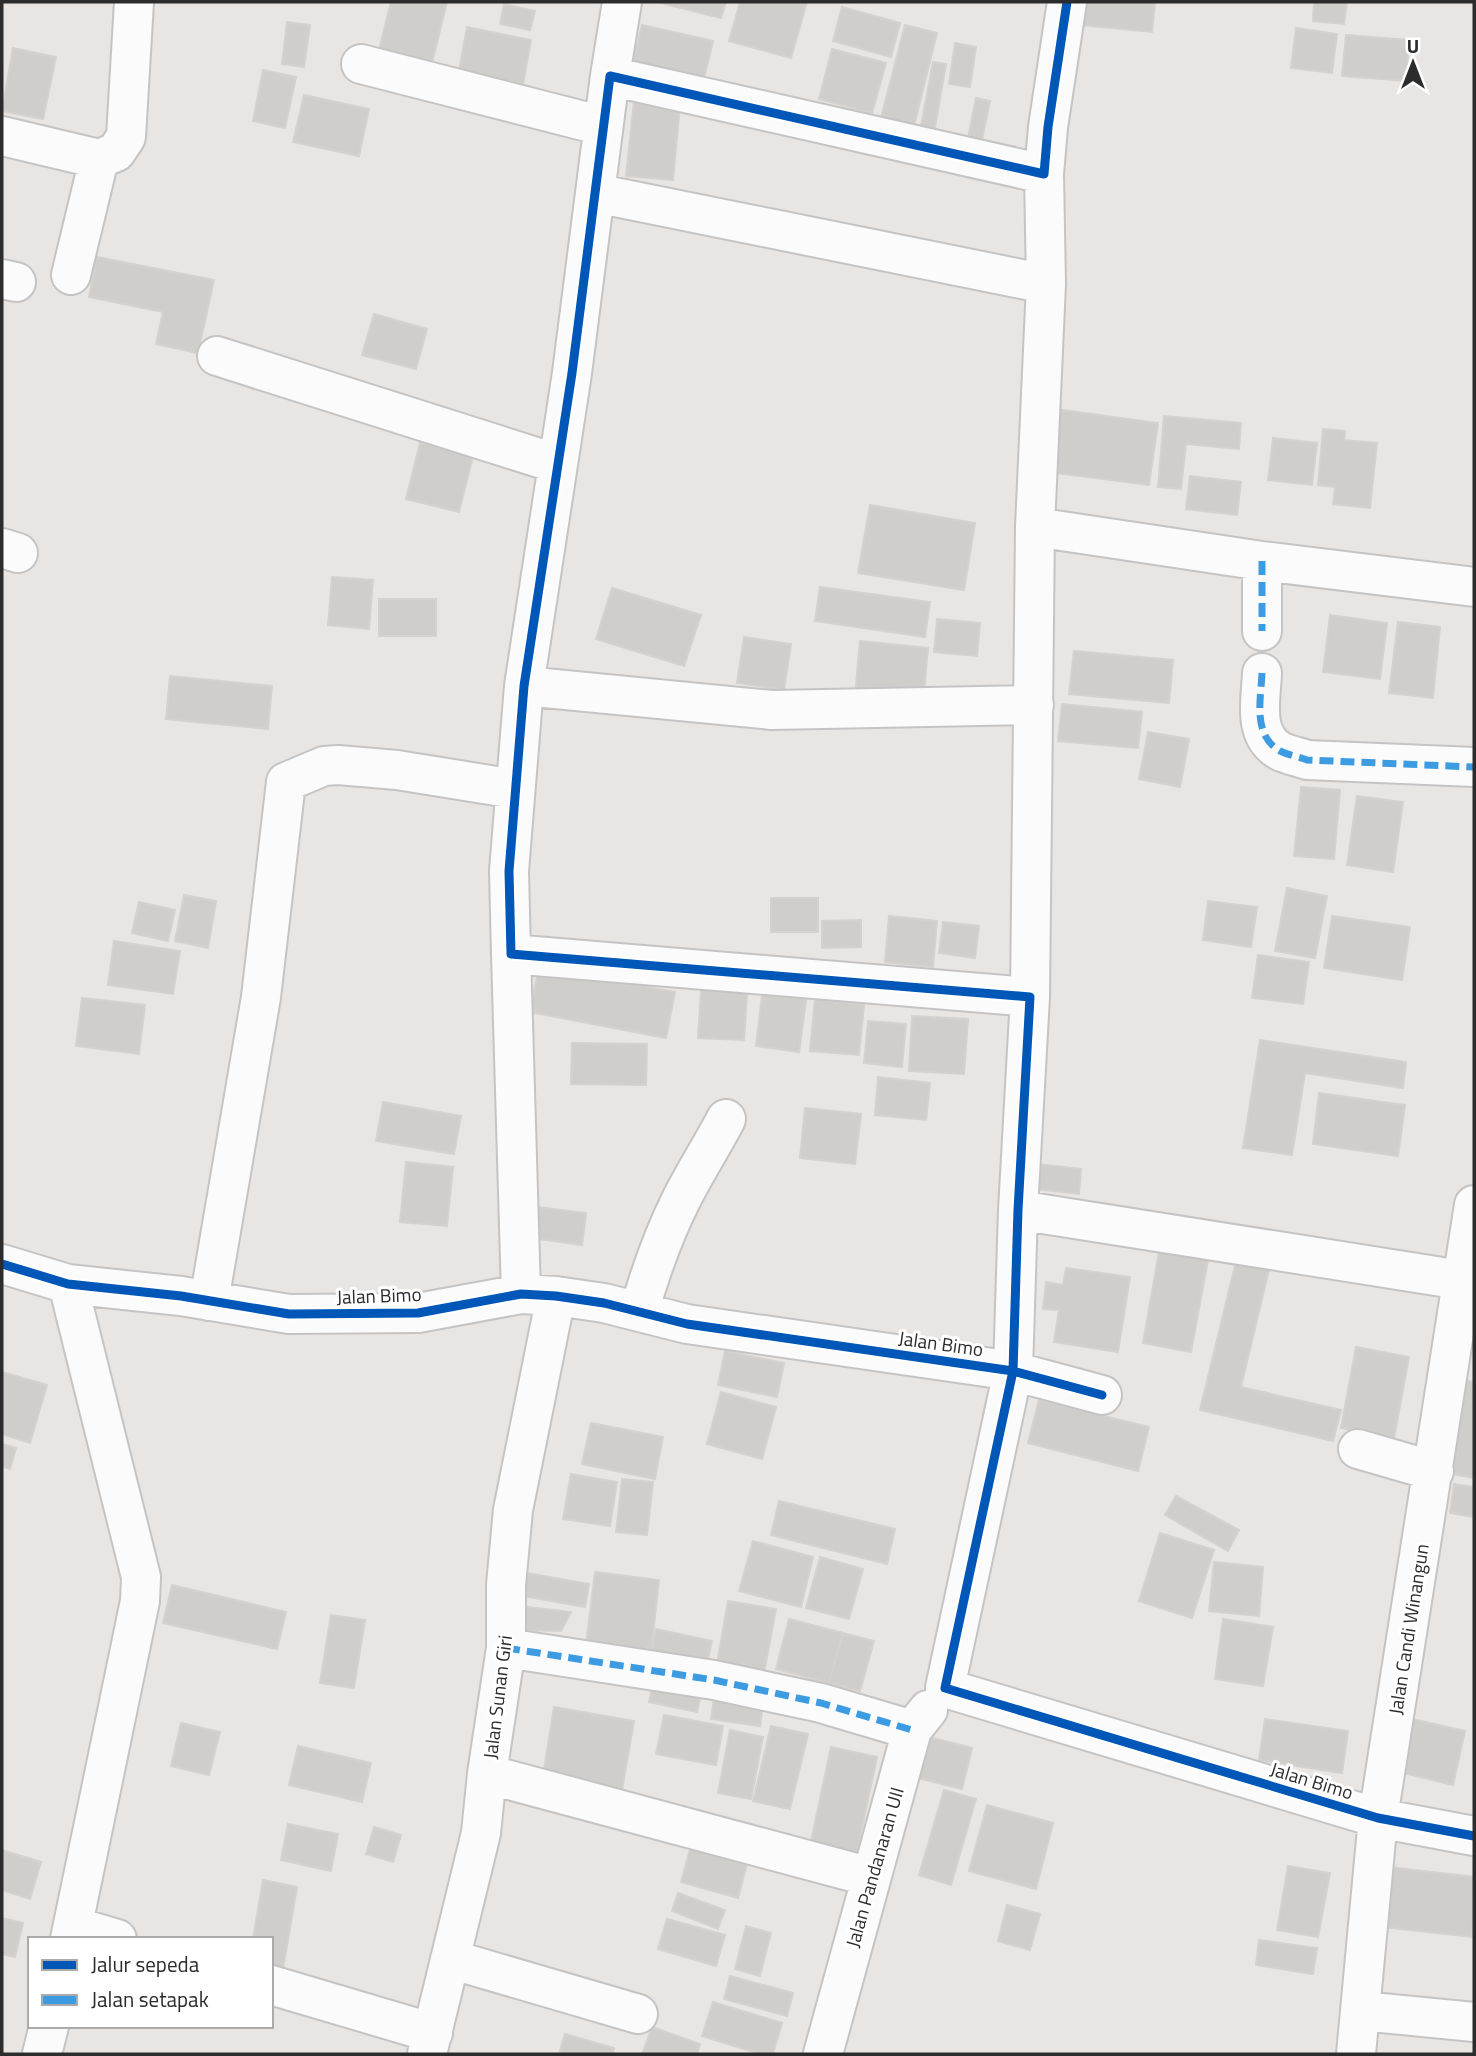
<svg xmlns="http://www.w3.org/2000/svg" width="1476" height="2056" font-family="'Titillium Web',sans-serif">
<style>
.building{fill:#d0cecb;stroke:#d4d1ce;stroke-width:2}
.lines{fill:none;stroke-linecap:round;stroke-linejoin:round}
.minor-casing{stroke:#c5c4c4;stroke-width:42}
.minor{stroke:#fcfbfb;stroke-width:38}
.quiet{stroke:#3d9ce1;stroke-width:7;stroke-dasharray:14 7;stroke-linecap:butt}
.cycleway-casing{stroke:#fff;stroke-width:13}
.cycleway{stroke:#0057b8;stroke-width:9}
.labels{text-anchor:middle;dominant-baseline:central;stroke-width:6;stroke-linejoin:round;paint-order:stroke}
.street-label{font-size:19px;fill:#2c2c2c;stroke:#fff}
</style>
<rect width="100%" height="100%" fill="#e9e5e2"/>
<path class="building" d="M 391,2 L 447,2 L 431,67 L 378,54 Z
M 657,2 L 726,2 L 721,18 Z
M 740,2 L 807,2 L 791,58 L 729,41 Z
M 1084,2 L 1155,2 L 1152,32 L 1082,25 Z
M 1314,2 L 1347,2 L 1344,24 L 1313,21 Z
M 504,4 L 535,11 L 530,30 L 500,24 Z
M 842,7 L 900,23 L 891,57 L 833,41 Z
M 287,22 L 310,25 L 304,67 L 282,64 Z
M 642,25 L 713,41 L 702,87 L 631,71 Z
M 905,25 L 937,33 L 914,126 L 881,118 Z
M 467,27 L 531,40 L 523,84 L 459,71 Z
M 1296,28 L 1337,34 L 1332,73 L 1291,68 Z
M 1346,35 L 1409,40 L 1406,81 L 1342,76 Z
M 955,43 L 976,47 L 970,87 L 949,84 Z
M 13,48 L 56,57 L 43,119 L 2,111 Z
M 832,49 L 886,63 L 872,113 L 819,99 Z
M 933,62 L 946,64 L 934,133 L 920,131 Z
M 263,70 L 296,77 L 285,128 L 253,121 Z
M 304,95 L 369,109 L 359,156 L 293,142 Z
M 976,98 L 990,101 L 982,140 L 968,138 Z
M 634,101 L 680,105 L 673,180 L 626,176 Z
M 97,257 L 214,280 L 198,353 L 156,344 L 163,312 L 89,297 Z
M 374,314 L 427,329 L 416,369 L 362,355 Z
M 1048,408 L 1158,423 L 1149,485 L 1040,471 Z
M 1164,416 L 1241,423 L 1239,449 L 1186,444 L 1181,489 L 1158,487 Z
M 1323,429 L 1345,431 L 1344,440 L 1377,443 L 1370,508 L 1333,504 L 1335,487 L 1318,485 Z
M 1273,438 L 1317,443 L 1312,485 L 1268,480 Z
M 420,443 L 473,456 L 459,512 L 406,499 Z
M 1190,476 L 1241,482 L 1237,515 L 1186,509 Z
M 870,505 L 975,523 L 964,590 L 858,573 Z
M 332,577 L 373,580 L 369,629 L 328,625 Z
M 820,587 L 930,602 L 925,637 L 815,621 Z
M 612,588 L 701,615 L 684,666 L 596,639 Z
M 379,599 L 436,599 L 436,636 L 379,636 Z
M 1330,615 L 1387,623 L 1380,679 L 1323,672 Z
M 937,619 L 980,623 L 977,656 L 934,652 Z
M 1398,622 L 1440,627 L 1433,698 L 1389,693 Z
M 744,637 L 791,644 L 784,690 L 737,683 Z
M 860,641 L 928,648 L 923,702 L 855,696 Z
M 1074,651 L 1173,660 L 1169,703 L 1069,694 Z
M 170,676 L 272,686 L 268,729 L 166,719 Z
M 1062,704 L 1142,712 L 1138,748 L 1058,741 Z
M 1148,732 L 1189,739 L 1180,787 L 1139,779 Z
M 1301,787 L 1340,790 L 1334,859 L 1294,856 Z
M 1357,796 L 1403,802 L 1393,872 L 1347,865 Z
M 1287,888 L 1327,896 L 1315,958 L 1275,951 Z
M 184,895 L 216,901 L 208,948 L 175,941 Z
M 771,898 L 818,898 L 818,932 L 771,932 Z
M 1208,901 L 1257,907 L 1251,947 L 1203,940 Z
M 139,902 L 175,910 L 168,941 L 132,933 Z
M 889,916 L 937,921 L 933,967 L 885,962 Z
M 1332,916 L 1410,927 L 1402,980 L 1324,968 Z
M 861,920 L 861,947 L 822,948 L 822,921 Z
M 943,922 L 979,926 L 975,958 L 939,953 Z
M 114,941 L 180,951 L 173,994 L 108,985 Z
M 1258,955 L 1309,962 L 1303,1004 L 1252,998 Z
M 539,966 L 675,992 L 666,1038 L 530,1012 Z
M 702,976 L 748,979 L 744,1040 L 698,1038 Z
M 763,987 L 807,993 L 799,1052 L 756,1046 Z
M 82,998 L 145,1005 L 139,1054 L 76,1046 Z
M 815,999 L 864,1005 L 859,1055 L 810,1051 Z
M 912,1016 L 968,1019 L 964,1074 L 909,1071 Z
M 868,1021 L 906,1024 L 902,1067 L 864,1063 Z
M 1260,1040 L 1406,1062 L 1403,1088 L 1305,1073 L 1292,1155 L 1243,1148 Z
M 572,1043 L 647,1044 L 646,1085 L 571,1084 Z
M 878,1077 L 930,1083 L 926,1120 L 875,1115 Z
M 1319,1093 L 1405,1105 L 1398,1156 L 1313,1144 Z
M 383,1102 L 461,1116 L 454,1154 L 376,1141 Z
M 805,1108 L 861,1114 L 855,1164 L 800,1158 Z
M 406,1162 L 453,1167 L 447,1226 L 400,1222 Z
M 1029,1163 L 1081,1169 L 1079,1194 L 1027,1188 Z
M 529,1206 L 586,1213 L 582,1245 L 524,1237 Z
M 1159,1252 L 1208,1260 L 1191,1352 L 1143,1343 Z
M 1238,1253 L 1271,1261 L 1241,1387 L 1341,1410 L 1333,1441 L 1200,1410 Z
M 1066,1268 L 1130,1277 L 1118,1352 L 1054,1342 L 1059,1310 L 1043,1309 L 1046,1282 L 1063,1285 Z
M 1356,1347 L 1409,1357 L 1394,1438 L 1341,1428 Z
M 725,1351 L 784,1363 L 777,1397 L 718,1385 Z
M 2,1372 L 47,1385 L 30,1443 L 2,1434 Z
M 1462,1380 L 1474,1382 L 1474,1478 L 1447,1473 Z
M 721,1392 L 776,1407 L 762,1459 L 707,1444 Z
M 1039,1400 L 1149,1427 L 1138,1471 L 1028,1443 Z
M 591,1423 L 663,1437 L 655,1479 L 582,1464 Z
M 2,1444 L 16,1448 L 10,1469 L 2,1466 Z
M 571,1474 L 617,1482 L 610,1526 L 563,1519 Z
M 622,1479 L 653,1482 L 647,1535 L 616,1532 Z
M 1454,1484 L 1474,1487 L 1474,1517 L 1450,1513 Z
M 1176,1496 L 1239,1530 L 1228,1551 L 1165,1515 Z
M 779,1501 L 895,1529 L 887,1564 L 771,1535 Z
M 1160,1533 L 1214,1550 L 1192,1618 L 1139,1601 Z
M 753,1541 L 813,1557 L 801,1607 L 739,1591 Z
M 820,1557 L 863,1569 L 849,1619 L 806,1608 Z
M 1214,1562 L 1263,1567 L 1259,1616 L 1209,1611 Z
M 595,1572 L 659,1580 L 651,1652 L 586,1645 Z
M 527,1573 L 589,1584 L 585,1607 L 523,1596 Z
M 172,1585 L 286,1612 L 277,1649 L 163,1623 Z
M 728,1601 L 776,1609 L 764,1673 L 717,1664 Z
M 520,1606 L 571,1612 L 561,1631 L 522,1630 Z
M 331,1615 L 365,1620 L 354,1688 L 320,1683 Z
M 789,1619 L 843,1633 L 829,1683 L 776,1669 Z
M 1223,1619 L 1273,1627 L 1263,1686 L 1215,1679 Z
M 656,1629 L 712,1641 L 706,1668 L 650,1657 Z
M 843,1633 L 874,1641 L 860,1691 L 829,1683 Z
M 653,1684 L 701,1694 L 697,1712 L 649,1702 Z
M 714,1698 L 763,1704 L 760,1726 L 711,1719 Z
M 554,1707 L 634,1721 L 622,1790 L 543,1776 Z
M 664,1715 L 723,1726 L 716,1765 L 656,1754 Z
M 1408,1718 L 1465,1731 L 1453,1785 L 1396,1771 Z
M 1265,1719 L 1348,1731 L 1342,1773 L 1259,1760 Z
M 181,1723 L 220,1732 L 209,1775 L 171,1766 Z
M 771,1726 L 808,1734 L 790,1809 L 753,1801 Z
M 730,1730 L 763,1737 L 751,1799 L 718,1793 Z
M 921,1735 L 972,1748 L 962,1789 L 910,1776 Z
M 298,1746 L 371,1763 L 362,1802 L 289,1785 Z
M 831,1747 L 877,1757 L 856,1856 L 810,1846 Z
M 944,1790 L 976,1799 L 951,1885 L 919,1875 Z
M 987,1805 L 1053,1823 L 1036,1889 L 969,1871 Z
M 288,1824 L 338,1834 L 331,1871 L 281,1860 Z
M 374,1827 L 401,1835 L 393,1862 L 366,1854 Z
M 691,1846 L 748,1860 L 738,1898 L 681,1882 Z
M 2,1850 L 41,1862 L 30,1899 L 2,1890 Z
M 1288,1866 L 1330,1873 L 1318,1937 L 1277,1930 Z
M 1381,1866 L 1474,1877 L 1472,1937 L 1374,1926 Z
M 263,1880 L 297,1887 L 282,1975 L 271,1973 L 271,1939 L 253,1939 Z
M 678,1893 L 725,1910 L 718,1929 L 672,1911 Z
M 1007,1905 L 1040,1914 L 1030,1950 L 998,1941 Z
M 2,1918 L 23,1923 L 15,1957 L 2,1954 Z
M 667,1919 L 725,1935 L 716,1966 L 658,1949 Z
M 746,1926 L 771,1933 L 760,1976 L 735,1969 Z
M 1259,1940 L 1317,1948 L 1313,1974 L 1256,1965 Z
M 730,1976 L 793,1993 L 787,2016 L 724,1999 Z
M 713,2002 L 782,2023 L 773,2054 L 760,2054 L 702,2036 Z
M 652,2027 L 700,2044 L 697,2054 L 650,2054 L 643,2052 Z
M 565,2034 L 614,2048 L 613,2054 L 559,2054 Z"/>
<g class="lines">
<defs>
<path id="minor" d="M 1067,2 L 1048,127 L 1044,174 L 610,76 L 572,373 L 524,686 L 509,871 L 511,954 L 1030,997 L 1018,1210 L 1013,1371 L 1102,1395
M 361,64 L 603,126
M 610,76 L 622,2
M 2,136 L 99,159 L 116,152 L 126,137 L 134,2
M 595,193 L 1046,284
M 71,275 L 99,159
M 2,279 L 16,282
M 217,356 L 558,464
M 1035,527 L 1046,284 L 1044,174
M 2,548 L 18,553
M 1262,561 L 1262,631
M 1262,673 C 1261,699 1252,735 1280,751 C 1288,755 1299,757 1307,760 L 1474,767
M 524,686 L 772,710 L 1034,705
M 511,954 L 521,1294
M 1030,997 L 1035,527 L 1262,561 L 1474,587
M 1018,1210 L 1461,1280
M 2,1264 L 68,1284 L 181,1296 L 289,1314 L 418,1313 L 521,1294 L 556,1296 L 604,1303 L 687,1324 L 1013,1371 L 945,1688 L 1378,1818 L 1474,1836
M 68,1284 L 141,1577 L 140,1601 L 70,1939
M 209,1301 L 261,997 L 286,782 L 324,766 L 338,765 L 397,770 L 515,789
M 639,1312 C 650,1273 663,1236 681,1200 C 695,1172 712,1146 726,1119
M 1358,1449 L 1434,1471
M 506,1648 L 714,1680 L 821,1703 L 912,1730
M 487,1774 L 871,1877
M 73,1926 L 117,1939
M 450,1959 L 638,2014
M 271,1985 L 433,2033
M 1361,2011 L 1474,2022
M 42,2054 L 49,2026
M 427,2054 L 481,1833 L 487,1774 L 506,1648 L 506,1585 L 513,1510 L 556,1296
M 823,2054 L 912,1730 L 928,1710
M 1356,2054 L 1378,1818 L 1474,1205"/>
</defs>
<use href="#minor" class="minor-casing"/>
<use href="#minor" class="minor"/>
<path class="quiet" d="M 1262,561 L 1262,631
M 1262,673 C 1261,699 1252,735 1280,751 C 1288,755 1299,757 1307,760 L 1474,767
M 506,1648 L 714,1680 L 821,1703 L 912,1730"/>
<defs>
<path id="cycleway" d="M 1067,2 L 1048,127 L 1044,174 L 610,76 L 572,373 L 524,686 L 509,871 L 511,954 L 1030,997 L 1018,1210 L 1013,1371 L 1102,1395
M 2,1264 L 68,1284 L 181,1296 L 289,1314 L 418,1313 L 521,1294 L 556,1296 L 604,1303 L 687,1324 L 1013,1371 L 945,1688 L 1378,1818 L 1474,1836"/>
</defs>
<use href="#cycleway" class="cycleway-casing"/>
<use href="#cycleway" class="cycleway"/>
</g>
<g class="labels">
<g class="street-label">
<text transform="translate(379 1295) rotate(-2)">Jalan Bimo</text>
<text transform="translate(941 1343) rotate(8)">Jalan Bimo</text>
<text transform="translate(1408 1629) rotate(-81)">Jalan Candi Winangun</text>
<text transform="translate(497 1697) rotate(-83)">Jalan Sunan Giri</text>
<text transform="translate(1312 1780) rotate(17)">Jalan Bimo</text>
<text transform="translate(874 1867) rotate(-74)">Jalan Pandanaran UII</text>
</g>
</g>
<rect width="1476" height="2056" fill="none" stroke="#2c2c2c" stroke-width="7"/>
<rect x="28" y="1937" width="245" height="91" fill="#ffffff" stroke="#ababab" stroke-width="2"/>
<rect x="42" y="1960" width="35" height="10" fill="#0057b8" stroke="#ababab" stroke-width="2"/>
<text x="91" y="1972" font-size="21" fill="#2c2c2c">Jalur sepeda</text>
<rect x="42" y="1995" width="35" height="10" fill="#3d9ce1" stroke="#ababab" stroke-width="2"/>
<text x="91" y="2007" font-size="21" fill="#2c2c2c">Jalan setapak</text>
<g transform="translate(1413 63)" stroke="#ffffff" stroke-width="5" paint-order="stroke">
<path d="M0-5L12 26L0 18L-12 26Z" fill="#2c2c2c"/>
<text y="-10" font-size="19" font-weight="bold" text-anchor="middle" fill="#2c2c2c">U</text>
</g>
</svg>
